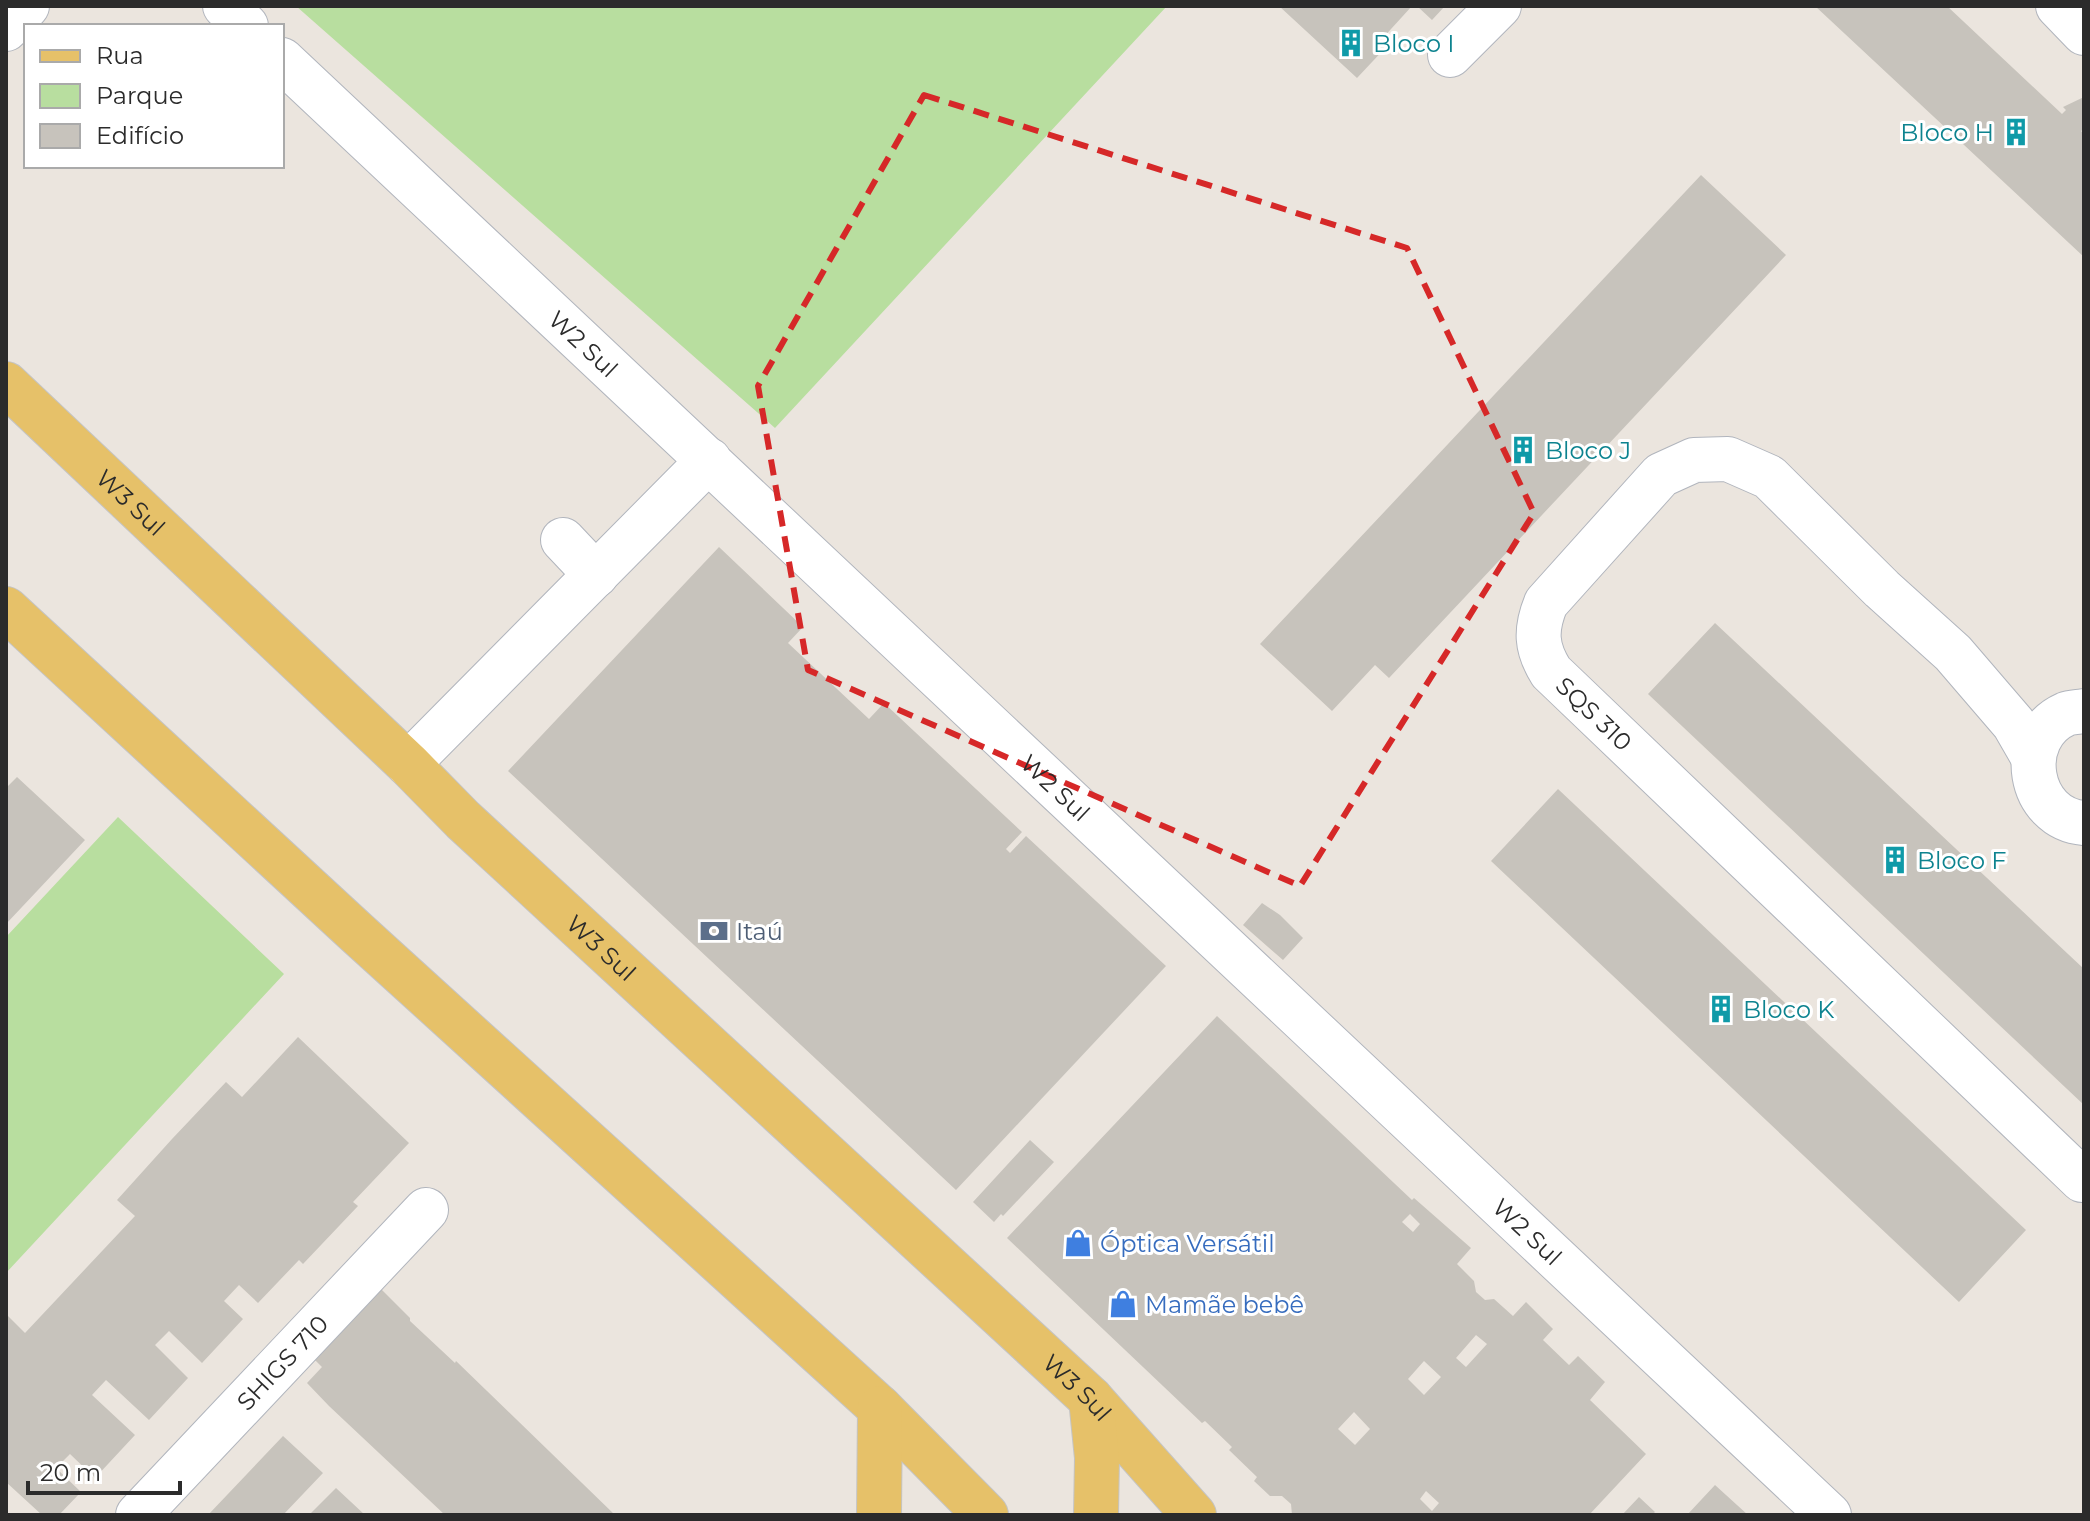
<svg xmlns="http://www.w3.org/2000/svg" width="2090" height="1521" font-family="Montserrat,sans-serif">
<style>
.green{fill:#b8de9f}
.building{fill:#c7c3bc;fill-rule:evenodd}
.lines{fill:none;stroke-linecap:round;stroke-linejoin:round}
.minor-casing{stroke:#b1b5bd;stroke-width:46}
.major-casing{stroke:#c4c4c4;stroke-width:46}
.minor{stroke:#fff;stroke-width:44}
.major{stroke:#e6c169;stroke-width:44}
.marked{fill:none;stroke:#d62828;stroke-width:6;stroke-dasharray:16 10;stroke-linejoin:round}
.labels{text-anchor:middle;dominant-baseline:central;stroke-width:6;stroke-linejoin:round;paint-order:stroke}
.culture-label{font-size:24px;fill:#0d838f;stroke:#fff;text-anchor:start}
.street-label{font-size:24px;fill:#2b2b2b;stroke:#fff}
.service-label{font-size:24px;fill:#4e5e75;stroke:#fff;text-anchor:start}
.shop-label{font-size:24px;fill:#366cbe;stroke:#fff;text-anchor:start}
</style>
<rect width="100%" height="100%" fill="#ebe5de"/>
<path class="green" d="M 296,6 L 1167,6 L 775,428 Z
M 118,817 L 284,974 L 6,1273 L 6,937 Z"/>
<path class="building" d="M 1279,6 L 1412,6 L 1381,40 L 1388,45 L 1357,78 Z
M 1417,6 L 1445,6 L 1432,20 Z
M 1815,6 L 1947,6 L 2062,114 L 2066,110 L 2063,107 L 2084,97 L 2084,129 L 2081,131 L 2084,134 L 2084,257 Z
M 1701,175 L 1786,255 L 1389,678 L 1375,665 L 1332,711 L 1260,644 Z
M 719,547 L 803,627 L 788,643 L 869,719 L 884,703 L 1022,832 L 1006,849 L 1010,853 L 1026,836 L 1166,966 L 956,1190 L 508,771 Z
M 1715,623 L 2084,969 L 2084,1105 L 1648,694 Z
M 17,777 L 85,840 L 6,924 L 6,788 Z
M 1558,789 L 2026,1230 L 1959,1302 L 1491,861 Z
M 1262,903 L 1280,915 L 1303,938 L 1283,960 L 1243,925 Z
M 1217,1016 L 1412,1200 L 1414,1198 L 1471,1248 L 1457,1264 L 1474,1281 L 1476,1292 L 1485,1300 L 1494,1299 L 1513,1316 L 1526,1302 L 1553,1329 L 1543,1340 L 1569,1365 L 1578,1356 L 1605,1382 L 1590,1400 L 1646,1454 L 1589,1515 L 1292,1515 L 1291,1504 L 1282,1496 L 1270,1496 L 1254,1481 L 1257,1477 L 1229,1450 L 1232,1447 L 1205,1421 L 1202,1423 L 1007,1238 ZM 1410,1214 L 1420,1224 L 1413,1232 L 1402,1222 ZM 1476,1335 L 1487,1344 L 1466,1367 L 1456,1358 ZM 1424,1361 L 1441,1377 L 1424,1395 L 1408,1379 ZM 1354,1412 L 1370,1429 L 1355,1445 L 1338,1429 ZM 1426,1491 L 1439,1503 L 1432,1511 L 1420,1499 Z
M 298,1037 L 409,1143 L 353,1202 L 358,1206 L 303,1264 L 299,1260 L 258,1303 L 239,1285 L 224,1301 L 243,1319 L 202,1363 L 169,1331 L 155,1345 L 188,1378 L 149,1420 L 106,1380 L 92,1395 L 135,1435 L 95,1478 L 70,1454 L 56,1468 L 81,1492 L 59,1515 L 42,1515 L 6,1482 L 6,1314 L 25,1333 L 135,1216 L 117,1200 L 172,1139 L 226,1082 L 242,1097 Z
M 1030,1140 L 1054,1162 L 1003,1216 L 1001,1214 L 994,1222 L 973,1202 Z
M 379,1287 L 410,1318 L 410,1321 L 455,1363 L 456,1361 L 615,1515 L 445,1515 L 329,1406 L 307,1383 L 322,1367 L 312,1357 Z
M 283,1436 L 323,1473 L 283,1515 L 208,1515 Z
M 1715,1485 L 1748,1515 L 1687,1515 Z
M 336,1488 L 365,1515 L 309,1515 Z
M 1639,1497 L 1655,1512 L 1652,1515 L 1622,1515 Z"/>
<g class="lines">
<defs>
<g id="minor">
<path d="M 225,6 L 246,26"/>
<path d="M 2058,6 L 2084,33"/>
<path d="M 6,29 L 27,6"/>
<path d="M 1450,55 L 1499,6"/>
<path id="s1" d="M 282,60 L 1829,1515"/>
<path d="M 563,540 L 596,575"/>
<path d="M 2084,711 C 2079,712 2071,712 2066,714 C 2014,737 2028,819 2084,823"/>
<path id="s2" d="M 2033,757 L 2014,724 L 1953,653 L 1882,589 L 1769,477 L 1728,459 L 1694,460 L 1661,475 L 1546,603 C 1535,630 1536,648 1551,672 L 2082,1180"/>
<path d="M 408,764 L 709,460"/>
<path id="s3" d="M 138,1515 L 426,1210"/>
</g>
<g id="major">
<path id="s4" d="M 6,384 L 408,764 L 463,820 L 1091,1399 L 1194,1515"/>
<path d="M 6,609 L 356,932 L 880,1408 L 986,1515"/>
<path d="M 1091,1399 L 1097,1458 L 1096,1515"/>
<path d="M 879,1515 L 880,1408"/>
</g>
</defs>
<use href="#minor" class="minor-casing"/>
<use href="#major" class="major-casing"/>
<use href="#minor" class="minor"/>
<use href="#major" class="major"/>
</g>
<path class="marked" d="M 924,95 L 1407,248 L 1534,513 L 1300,886 L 808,670 L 758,386 Z"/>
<defs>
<symbol id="building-bare" viewBox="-9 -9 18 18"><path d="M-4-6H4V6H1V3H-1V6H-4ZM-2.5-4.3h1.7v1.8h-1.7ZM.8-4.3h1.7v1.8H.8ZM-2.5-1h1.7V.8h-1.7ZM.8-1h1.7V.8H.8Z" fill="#0f9aa8" stroke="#fff" stroke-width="2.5" paint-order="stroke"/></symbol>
<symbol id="bank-bare" viewBox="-9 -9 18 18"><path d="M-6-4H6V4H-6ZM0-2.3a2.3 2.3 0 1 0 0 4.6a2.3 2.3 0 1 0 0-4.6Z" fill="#5c6f8a" stroke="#fff" stroke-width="2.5" paint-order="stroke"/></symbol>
<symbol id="shop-bare" viewBox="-9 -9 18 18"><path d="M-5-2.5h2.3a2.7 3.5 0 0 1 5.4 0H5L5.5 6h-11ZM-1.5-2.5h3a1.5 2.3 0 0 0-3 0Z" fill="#3f7fe0" stroke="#fff" stroke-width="2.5" paint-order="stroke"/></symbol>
</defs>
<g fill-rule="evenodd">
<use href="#building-bare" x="1331" y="23" width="40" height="40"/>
<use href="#building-bare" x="1996" y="112" width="40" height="40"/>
<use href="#building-bare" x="1503" y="430" width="40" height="40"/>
<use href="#building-bare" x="1875" y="840" width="40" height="40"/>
<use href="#bank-bare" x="694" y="911" width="40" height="40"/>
<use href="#building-bare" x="1701" y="989" width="40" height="40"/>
<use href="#shop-bare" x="1058" y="1223" width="40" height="40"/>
<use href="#shop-bare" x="1103" y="1284" width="40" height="40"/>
</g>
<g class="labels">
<g class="culture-label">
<text x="1373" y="43">Bloco I</text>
<text x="1994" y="132" text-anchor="end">Bloco H</text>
<text x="1545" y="450">Bloco J</text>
<text x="1917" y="860">Bloco F</text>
<text x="1743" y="1009">Bloco K</text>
</g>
<g class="street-label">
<text stroke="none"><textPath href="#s1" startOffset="414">W2 Sul</textPath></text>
<text stroke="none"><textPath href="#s4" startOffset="172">W3 Sul</textPath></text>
<text stroke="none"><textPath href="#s2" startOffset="806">SQS 310</textPath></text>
<text stroke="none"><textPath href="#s1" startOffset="1062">W2 Sul</textPath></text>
<text stroke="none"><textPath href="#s4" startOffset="820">W3 Sul</textPath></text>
<text stroke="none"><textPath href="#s1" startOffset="1710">W2 Sul</textPath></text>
<text stroke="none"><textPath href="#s3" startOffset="210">SHIGS 710</textPath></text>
<text stroke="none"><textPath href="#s4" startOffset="1468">W3 Sul</textPath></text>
</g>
<g class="service-label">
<text x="736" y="931">Itaú</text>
</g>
<g class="shop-label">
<text x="1100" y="1243">Óptica Versátil</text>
<text x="1145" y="1304">Mamãe bebê</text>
</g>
</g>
<rect width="2090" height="1521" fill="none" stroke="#2b2b2b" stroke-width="16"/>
<rect x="24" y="24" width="260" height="144" fill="#ffffff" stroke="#aaaaaa" stroke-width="2"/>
<rect x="40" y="50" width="40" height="12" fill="#e6c169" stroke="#aaaaaa" stroke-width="2"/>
<text x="96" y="64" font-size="24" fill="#2b2b2b">Rua</text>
<rect x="40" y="84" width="40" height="24" fill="#b8de9f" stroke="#aaaaaa" stroke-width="2"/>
<text x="96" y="104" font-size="24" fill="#2b2b2b">Parque</text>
<rect x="40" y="124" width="40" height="24" fill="#c7c3bc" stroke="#aaaaaa" stroke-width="2"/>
<text x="96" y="144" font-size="24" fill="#2b2b2b">Edifício</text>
<path d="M28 1481v12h152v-12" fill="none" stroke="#2b2b2b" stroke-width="4"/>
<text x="40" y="1481" font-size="24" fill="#2b2b2b" stroke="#ffffff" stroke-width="6" paint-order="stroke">20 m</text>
</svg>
